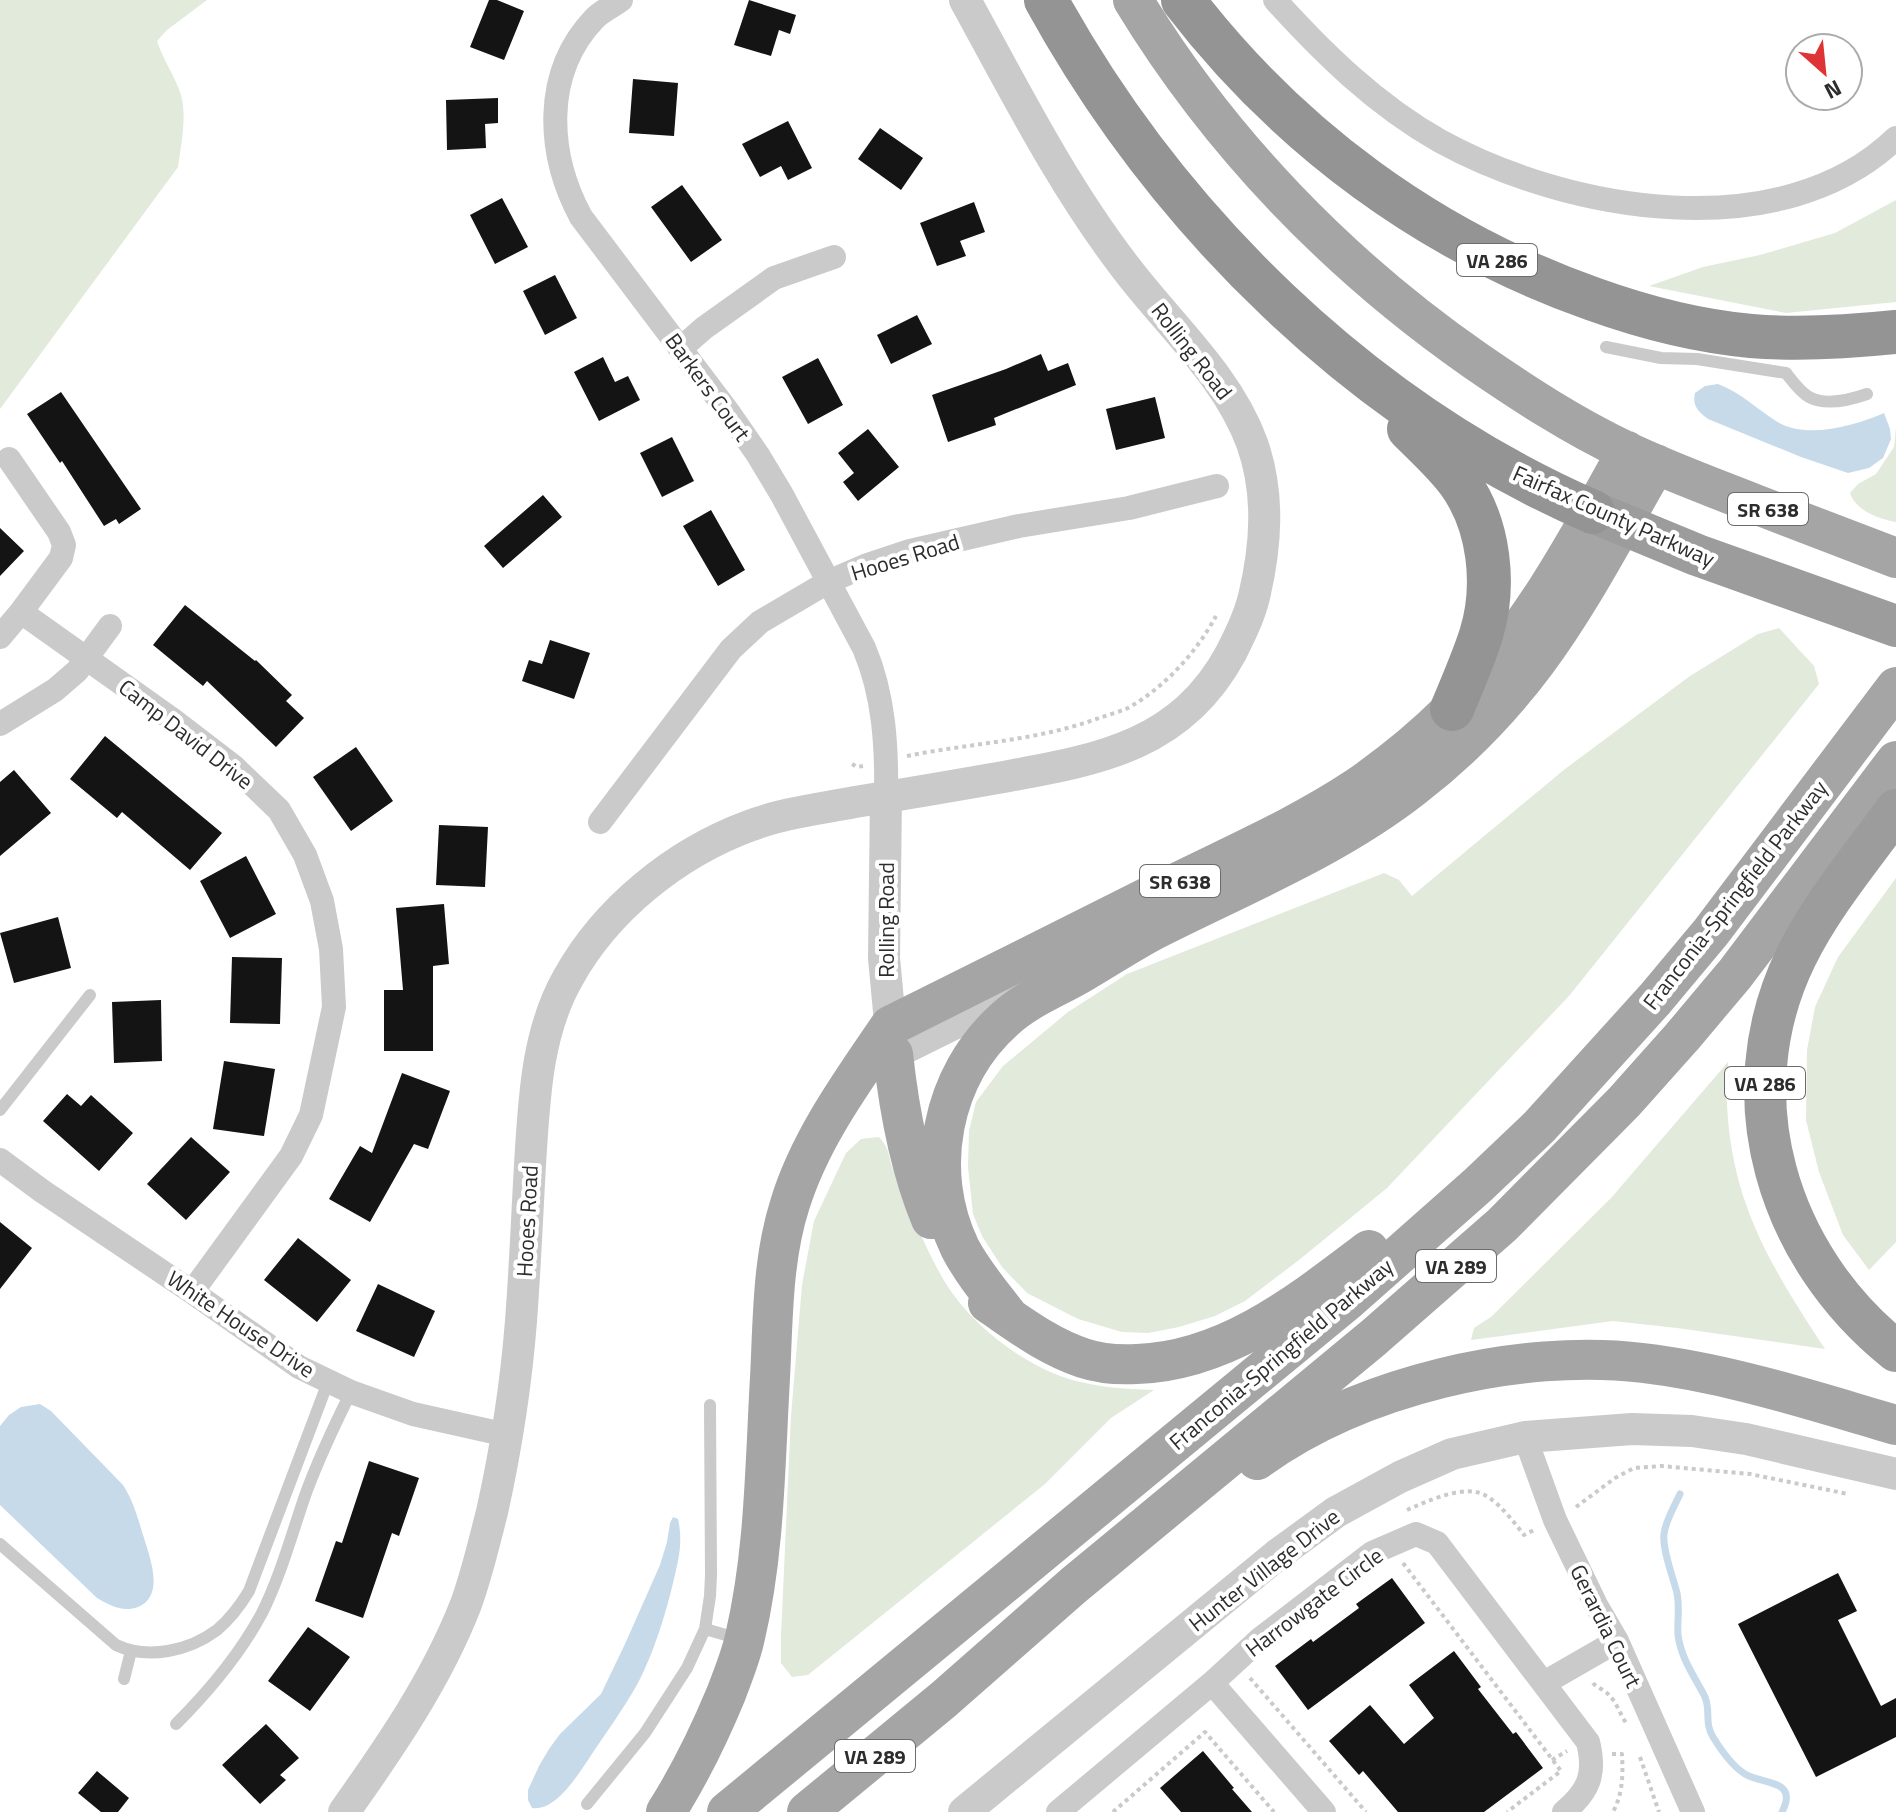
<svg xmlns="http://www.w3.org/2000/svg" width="1896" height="1812" font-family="'Titillium Web',sans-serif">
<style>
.green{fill:#e2eadb}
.water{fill:#c7dae9}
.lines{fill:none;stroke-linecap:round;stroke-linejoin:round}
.stream{stroke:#c7dae9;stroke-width:7}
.building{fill:#141414}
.path{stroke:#cacaca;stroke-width:4;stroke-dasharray:4 4;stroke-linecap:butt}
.service{stroke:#cacaca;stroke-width:12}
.minor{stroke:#cacaca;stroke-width:24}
.tertiary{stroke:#cacaca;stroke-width:32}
.primary{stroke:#a5a5a5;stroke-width:40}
.trunk{stroke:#9c9c9c;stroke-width:42}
.motorway{stroke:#949494;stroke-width:44}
.labels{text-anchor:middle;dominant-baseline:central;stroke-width:8;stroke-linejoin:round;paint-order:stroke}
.shield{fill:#fff;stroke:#6c6c6c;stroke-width:2}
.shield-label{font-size:20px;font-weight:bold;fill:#2d2d2d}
.street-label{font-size:22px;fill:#2d2d2d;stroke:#fff}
</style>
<rect width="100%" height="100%" fill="#fff"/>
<path class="green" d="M 0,0 L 207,0 L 167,30 L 157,41 C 163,60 175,76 181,95 C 187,116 181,146 178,167 L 0,409 Z
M 1896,200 L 1896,302 L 1786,313 L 1649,286 L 1703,267 L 1760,255 L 1835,233 Z
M 1896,427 L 1896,522 C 1879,519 1856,511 1850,493 L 1858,484 L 1876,474 L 1894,447 Z
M 1779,628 L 1814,666 L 1819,684 L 1569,996 L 1387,1188 L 1299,1260 L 1245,1301 L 1215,1316 L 1179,1327 L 1148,1333 L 1122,1332 L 1078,1319 L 1027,1293 L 1002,1267 L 982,1236 L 973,1214 L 968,1167 L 969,1131 L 976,1102 L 1003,1066 L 1068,1012 L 1127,974 L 1384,873 L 1399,880 L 1412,896 L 1565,769 L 1690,676 L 1758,634 Z
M 1896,878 L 1896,1242 L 1869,1270 L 1843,1235 L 1819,1172 L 1806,1120 L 1807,1050 L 1815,1007 L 1838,957 Z
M 1728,1062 C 1728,1076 1726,1091 1727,1105 C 1732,1205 1772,1268 1825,1349 L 1677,1328 L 1613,1321 L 1471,1340 L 1474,1328 L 1491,1317 L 1611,1198 Z
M 879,1137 C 890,1149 888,1155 893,1170 C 900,1189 909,1208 917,1226 C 926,1247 936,1268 948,1287 C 973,1325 1020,1362 1063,1377 C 1092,1387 1123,1389 1154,1390 L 1111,1418 L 1045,1484 L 808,1675 L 792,1677 L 781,1663 L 781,1636 L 791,1416 L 802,1285 L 814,1221 L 846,1153 L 861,1139 Z"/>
<path class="water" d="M 1718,384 C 1740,392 1757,409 1776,421 C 1805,440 1854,426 1884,413 L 1890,429 L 1891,439 L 1883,458 L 1869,468 L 1848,473 L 1801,457 L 1708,419 C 1698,411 1692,406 1695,393 L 1705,386 Z
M 40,1404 L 51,1411 L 123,1485 C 134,1502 138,1519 144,1538 C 150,1558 165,1596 138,1607 C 123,1613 109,1605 97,1598 L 0,1505 L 0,1426 L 9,1415 L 21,1407 Z
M 673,1517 L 678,1519 C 683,1542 679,1557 674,1579 C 666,1613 654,1652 638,1683 C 623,1710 605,1734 588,1760 C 577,1776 555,1812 532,1808 L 528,1800 L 528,1790 L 539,1766 L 549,1749 L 560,1734 L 601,1694 L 625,1644 L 660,1565 L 667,1542 L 670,1523 Z"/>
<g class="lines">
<path class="stream" d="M 1680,1494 C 1675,1505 1665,1522 1664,1534 C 1662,1549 1673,1577 1677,1593 C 1680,1609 1677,1621 1678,1635 C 1681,1659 1695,1677 1705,1697 C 1711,1712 1704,1722 1713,1737 C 1721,1750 1732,1766 1745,1774 C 1763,1785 1799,1779 1782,1812"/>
</g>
<path class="building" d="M 489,0 L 497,0 L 524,11 L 504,60 L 470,47 Z
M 749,0 L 796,15 L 790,34 L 779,30 L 771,56 L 734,45 Z
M 633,79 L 678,83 L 674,136 L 629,133 Z
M 498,98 L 498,123 L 485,124 L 486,148 L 447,150 L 446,100 Z
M 788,121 L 812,168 L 788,180 L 781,166 L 760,177 L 742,144 Z
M 880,128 L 923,158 L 901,190 L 858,159 Z
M 682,185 L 722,240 L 691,262 L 651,207 Z
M 502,198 L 528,247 L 495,264 L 470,215 Z
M 974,202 L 985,232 L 960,241 L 966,256 L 937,266 L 920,223 Z
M 555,275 L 577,318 L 545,335 L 523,291 Z
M 917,315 L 932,344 L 891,364 L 877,335 Z
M 1041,354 L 1048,371 L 1068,363 L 1076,385 L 994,418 L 996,425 L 948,442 L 932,395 L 1006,369 Z
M 603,357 L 615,382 L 628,376 L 640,400 L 599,421 L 574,372 Z
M 818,358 L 843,405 L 808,424 L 782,377 Z
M 61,392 L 141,509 L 119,524 L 116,519 L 104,526 L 62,461 L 60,463 L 27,414 Z
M 1155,397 L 1165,438 L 1116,450 L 1106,409 Z
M 868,429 L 899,467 L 858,501 L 843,482 L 854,473 L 838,453 Z
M 672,437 L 694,481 L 662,497 L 640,453 Z
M 543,495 L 562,517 L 503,568 L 484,546 Z
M 711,510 L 745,570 L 718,586 L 683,526 Z
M 0,528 L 24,551 L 0,576 Z
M 185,605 L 255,661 L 256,660 L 292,695 L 286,701 L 304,718 L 276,747 L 207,681 L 203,686 L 153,645 Z
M 550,640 L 590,653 L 574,699 L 522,681 L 529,660 L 542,664 Z
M 105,736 L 222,833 L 190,870 L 122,812 L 117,818 L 70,779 Z
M 356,747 L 393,801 L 351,831 L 313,777 Z
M 14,770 L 51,813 L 0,856 L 0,782 Z
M 439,825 L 488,827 L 485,887 L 436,885 Z
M 246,856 L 276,914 L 230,938 L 200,881 Z
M 444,904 L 449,964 L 433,966 L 433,1051 L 384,1051 L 384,990 L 403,990 L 396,908 Z
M 58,917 L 71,968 L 14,983 L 0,933 Z
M 232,957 L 282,958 L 280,1024 L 230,1023 Z
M 161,1000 L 162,1061 L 114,1063 L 112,1002 Z
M 224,1061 L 275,1069 L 264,1136 L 213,1129 Z
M 402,1073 L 450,1091 L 428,1149 L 414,1144 L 370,1222 L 329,1199 L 360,1146 L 372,1153 Z
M 67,1094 L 81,1106 L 91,1095 L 133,1133 L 99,1171 L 43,1121 Z
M 191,1137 L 230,1172 L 186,1220 L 147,1184 Z
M 0,1222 L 32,1248 L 0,1289 Z
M 298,1238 L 351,1280 L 317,1322 L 264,1280 Z
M 378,1284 L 435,1311 L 414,1357 L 356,1331 Z
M 369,1461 L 419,1478 L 399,1536 L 392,1533 L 363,1618 L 315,1601 L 336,1541 L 342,1543 Z
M 1838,1573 L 1857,1611 L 1838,1620 L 1881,1706 L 1896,1698 L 1896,1737 L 1816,1777 L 1738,1624 Z
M 1392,1578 L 1425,1623 L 1308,1710 L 1275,1666 L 1311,1639 L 1313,1642 L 1359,1608 L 1356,1604 Z
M 308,1627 L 350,1657 L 310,1711 L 268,1681 Z
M 1454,1651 L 1481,1687 L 1478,1689 L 1513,1734 L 1516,1732 L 1543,1768 L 1484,1812 L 1398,1812 L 1363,1771 L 1359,1775 L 1329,1741 L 1370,1705 L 1404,1744 L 1434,1718 L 1409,1685 Z
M 266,1724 L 299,1758 L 280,1775 L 286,1780 L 260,1804 L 222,1765 Z
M 1203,1751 L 1234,1788 L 1232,1789 L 1252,1812 L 1181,1812 L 1160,1788 Z
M 97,1771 L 129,1798 L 118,1812 L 101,1812 L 78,1793 Z"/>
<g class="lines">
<path class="path" d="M 907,756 C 971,743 1037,741 1099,718 C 1108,715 1119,712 1128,708 C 1165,687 1196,653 1216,616
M 852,764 L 857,767 L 863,766
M 1576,1507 L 1615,1478 L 1634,1468 L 1661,1466 L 1750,1474 L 1848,1494
M 1407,1510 C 1425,1502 1456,1488 1476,1492 C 1494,1495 1513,1521 1524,1535 L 1536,1529
M 1403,1563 L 1561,1771 L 1507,1812
M 1250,1678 L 1366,1812
M 1593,1683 C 1596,1687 1603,1689 1608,1694 C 1616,1701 1620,1714 1626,1723
M 1612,1754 L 1622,1754 C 1623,1775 1623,1793 1613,1812
M 1640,1757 L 1659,1812
M 1552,1760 L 1567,1751
M 1113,1812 L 1205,1732 L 1274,1812"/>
<path class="service" d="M 1606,347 L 1661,358 L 1697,359 L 1786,373 C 1793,382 1800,392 1809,397 C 1826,406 1850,400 1867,394
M 0,1110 L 90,995
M 0,1544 L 116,1645 C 148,1660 189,1651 217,1630 C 230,1619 240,1606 249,1591 L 328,1382
M 705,1629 L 740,1639
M 124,1679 L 131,1651
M 176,1724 C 209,1691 240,1654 262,1613 C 281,1575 292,1533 306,1493 C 319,1458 334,1426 351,1392
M 587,1804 L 645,1733 L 687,1668 L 705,1629 L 710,1596 L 711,1575 L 710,1405"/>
<path class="minor" d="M 621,0 C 613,6 602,11 595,18 C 542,73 547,154 581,217 L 729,413 L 758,455 L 782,495 L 864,648 C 884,695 887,746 886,797
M 1275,0 C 1324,54 1376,105 1440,141 C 1567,211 1781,249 1896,138
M 680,349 L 704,328 L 774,278 L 834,257
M 9,459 L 59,532 L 64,545 L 61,558 L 21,612
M 0,637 L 21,612 L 173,720 L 233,766 L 279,810 L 305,855 L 322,901 L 331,949 L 334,1007 L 311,1115 L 291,1156 L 192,1292
M 0,724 L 55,690 L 77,671 L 110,626
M 600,822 L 731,649 L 760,622 L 828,582 L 865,566 L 910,551 L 1019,526 L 1129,508 L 1217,486
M 0,1160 L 42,1191 L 192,1292 L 299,1367 L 351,1392 L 413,1414 L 507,1435
M 1525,1437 L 1555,1520 L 1596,1605 L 1617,1641 L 1693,1812
M 1544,1683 L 1617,1641
M 1058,1812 L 1212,1683
M 1324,1812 L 1212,1683 L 1260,1639 L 1372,1553 L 1416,1534 L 1437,1543 L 1588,1742 C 1596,1774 1589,1791 1564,1812"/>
<path class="tertiary" d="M 886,797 L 884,958 L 893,1054 L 1028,987
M 344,1812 C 390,1747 437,1679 466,1604 C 477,1574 484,1543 492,1512 C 506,1449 516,1385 521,1321 C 525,1269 527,1217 530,1165 C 534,1102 536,1034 568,978 C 606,909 676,853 749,826 C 783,813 819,809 855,802 C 906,794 958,785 1009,776 C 1102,759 1182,744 1231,653 C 1240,635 1249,617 1254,597 C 1266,546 1270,494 1252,443 C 1227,375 1169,325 1126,268 C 1062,185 1015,91 965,0
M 964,1812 L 1277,1555 L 1336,1512 L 1400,1477 L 1452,1454 L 1525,1437 L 1632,1429 L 1692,1431 L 1746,1439 L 1896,1474"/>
<path class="primary" d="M 1133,0 C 1220,143 1338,265 1476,361 C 1524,394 1573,426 1626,451 C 1668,471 1712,487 1755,504 C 1802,522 1849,540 1896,558
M 893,1054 C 899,1110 909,1166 931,1219
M 988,1303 C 1019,1324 1047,1346 1083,1358 C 1101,1364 1119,1365 1137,1364 C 1227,1361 1300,1302 1369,1250
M 1009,1317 C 992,1295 973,1273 960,1248 C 923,1171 941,1076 1005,1019 C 1028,998 1056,988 1083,972 C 1107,958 1131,942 1156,929 C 1243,885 1335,848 1412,788 C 1459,752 1501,709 1536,662 C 1582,600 1617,531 1656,464
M 1257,1460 C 1359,1386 1519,1348 1643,1363 C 1729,1373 1813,1401 1896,1425
M 666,1812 C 690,1774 709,1735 726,1694 C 733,1675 741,1656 745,1637 C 765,1552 765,1464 770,1378 C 773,1321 772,1260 790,1204 C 810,1139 852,1082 890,1026 C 982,980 1074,934 1166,888 C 1230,856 1298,827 1358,787 C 1391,764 1423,738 1451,710 C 1526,637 1577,542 1627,451
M 727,1812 L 1348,1300 L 1478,1185 L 1539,1127 L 1655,999 L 1711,932 L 1896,687
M 807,1812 L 943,1700 L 1074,1585 L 1373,1338 L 1502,1225 L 1624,1102 L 1682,1037 L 1735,974 L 1896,761"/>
<path class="trunk" d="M 1593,512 L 1697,555 L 1896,626
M 1896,810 C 1862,857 1822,904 1796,957 C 1728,1096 1777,1256 1896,1351"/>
<path class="motorway" d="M 1046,0 C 1167,220 1361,411 1593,512
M 1183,0 C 1289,138 1429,241 1593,299 C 1643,317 1697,331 1751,336 C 1800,340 1848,337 1896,332
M 1409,429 C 1426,446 1445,463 1459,482 C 1490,525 1496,586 1481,635 C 1473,660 1462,685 1452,709"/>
</g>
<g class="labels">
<g class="shield">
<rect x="1457" y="244" width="80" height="32" rx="6"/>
<rect x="1728" y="493" width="80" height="32" rx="6"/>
<rect x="1140" y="865" width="80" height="32" rx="6"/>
<rect x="1725" y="1067" width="80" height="32" rx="6"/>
<rect x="1416" y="1250" width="80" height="32" rx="6"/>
<rect x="835" y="1740" width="80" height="32" rx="6"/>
</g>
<g class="shield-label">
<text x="1497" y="260">VA 286</text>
<text x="1768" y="509">SR 638</text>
<text x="1180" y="881">SR 638</text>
<text x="1765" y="1083">VA 286</text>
<text x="1456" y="1266">VA 289</text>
<text x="875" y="1756">VA 289</text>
</g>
<g class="street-label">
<text transform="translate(1192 351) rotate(52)">Rolling Road</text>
<text transform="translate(708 387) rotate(54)">Barkers Court</text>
<text transform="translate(1614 516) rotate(24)">Fairfax County Parkway</text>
<text transform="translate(905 557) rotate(-17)">Hooes Road</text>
<text transform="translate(186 734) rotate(38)">Camp David Drive</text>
<text transform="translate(1735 895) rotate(-52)">Franconia-Springfield Parkway</text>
<text transform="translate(886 920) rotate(-90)">Rolling Road</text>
<text transform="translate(527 1221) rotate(-87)">Hooes Road</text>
<text transform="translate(241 1324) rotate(34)">White House Drive</text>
<text transform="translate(1281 1354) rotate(-40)">Franconia-Springfield Parkway</text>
<text transform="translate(1264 1570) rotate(-38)">Hunter Village Drive</text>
<text transform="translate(1314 1602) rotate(-37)">Harrowgate Circle</text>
<text transform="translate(1606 1626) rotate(64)">Gerardia Court</text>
</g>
</g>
<g transform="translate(1824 72) rotate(153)"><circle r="38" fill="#ffffff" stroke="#ababab" stroke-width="2"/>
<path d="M0-6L14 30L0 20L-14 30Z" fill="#de3435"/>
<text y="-12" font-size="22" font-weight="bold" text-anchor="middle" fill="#2d2d2d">N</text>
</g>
</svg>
